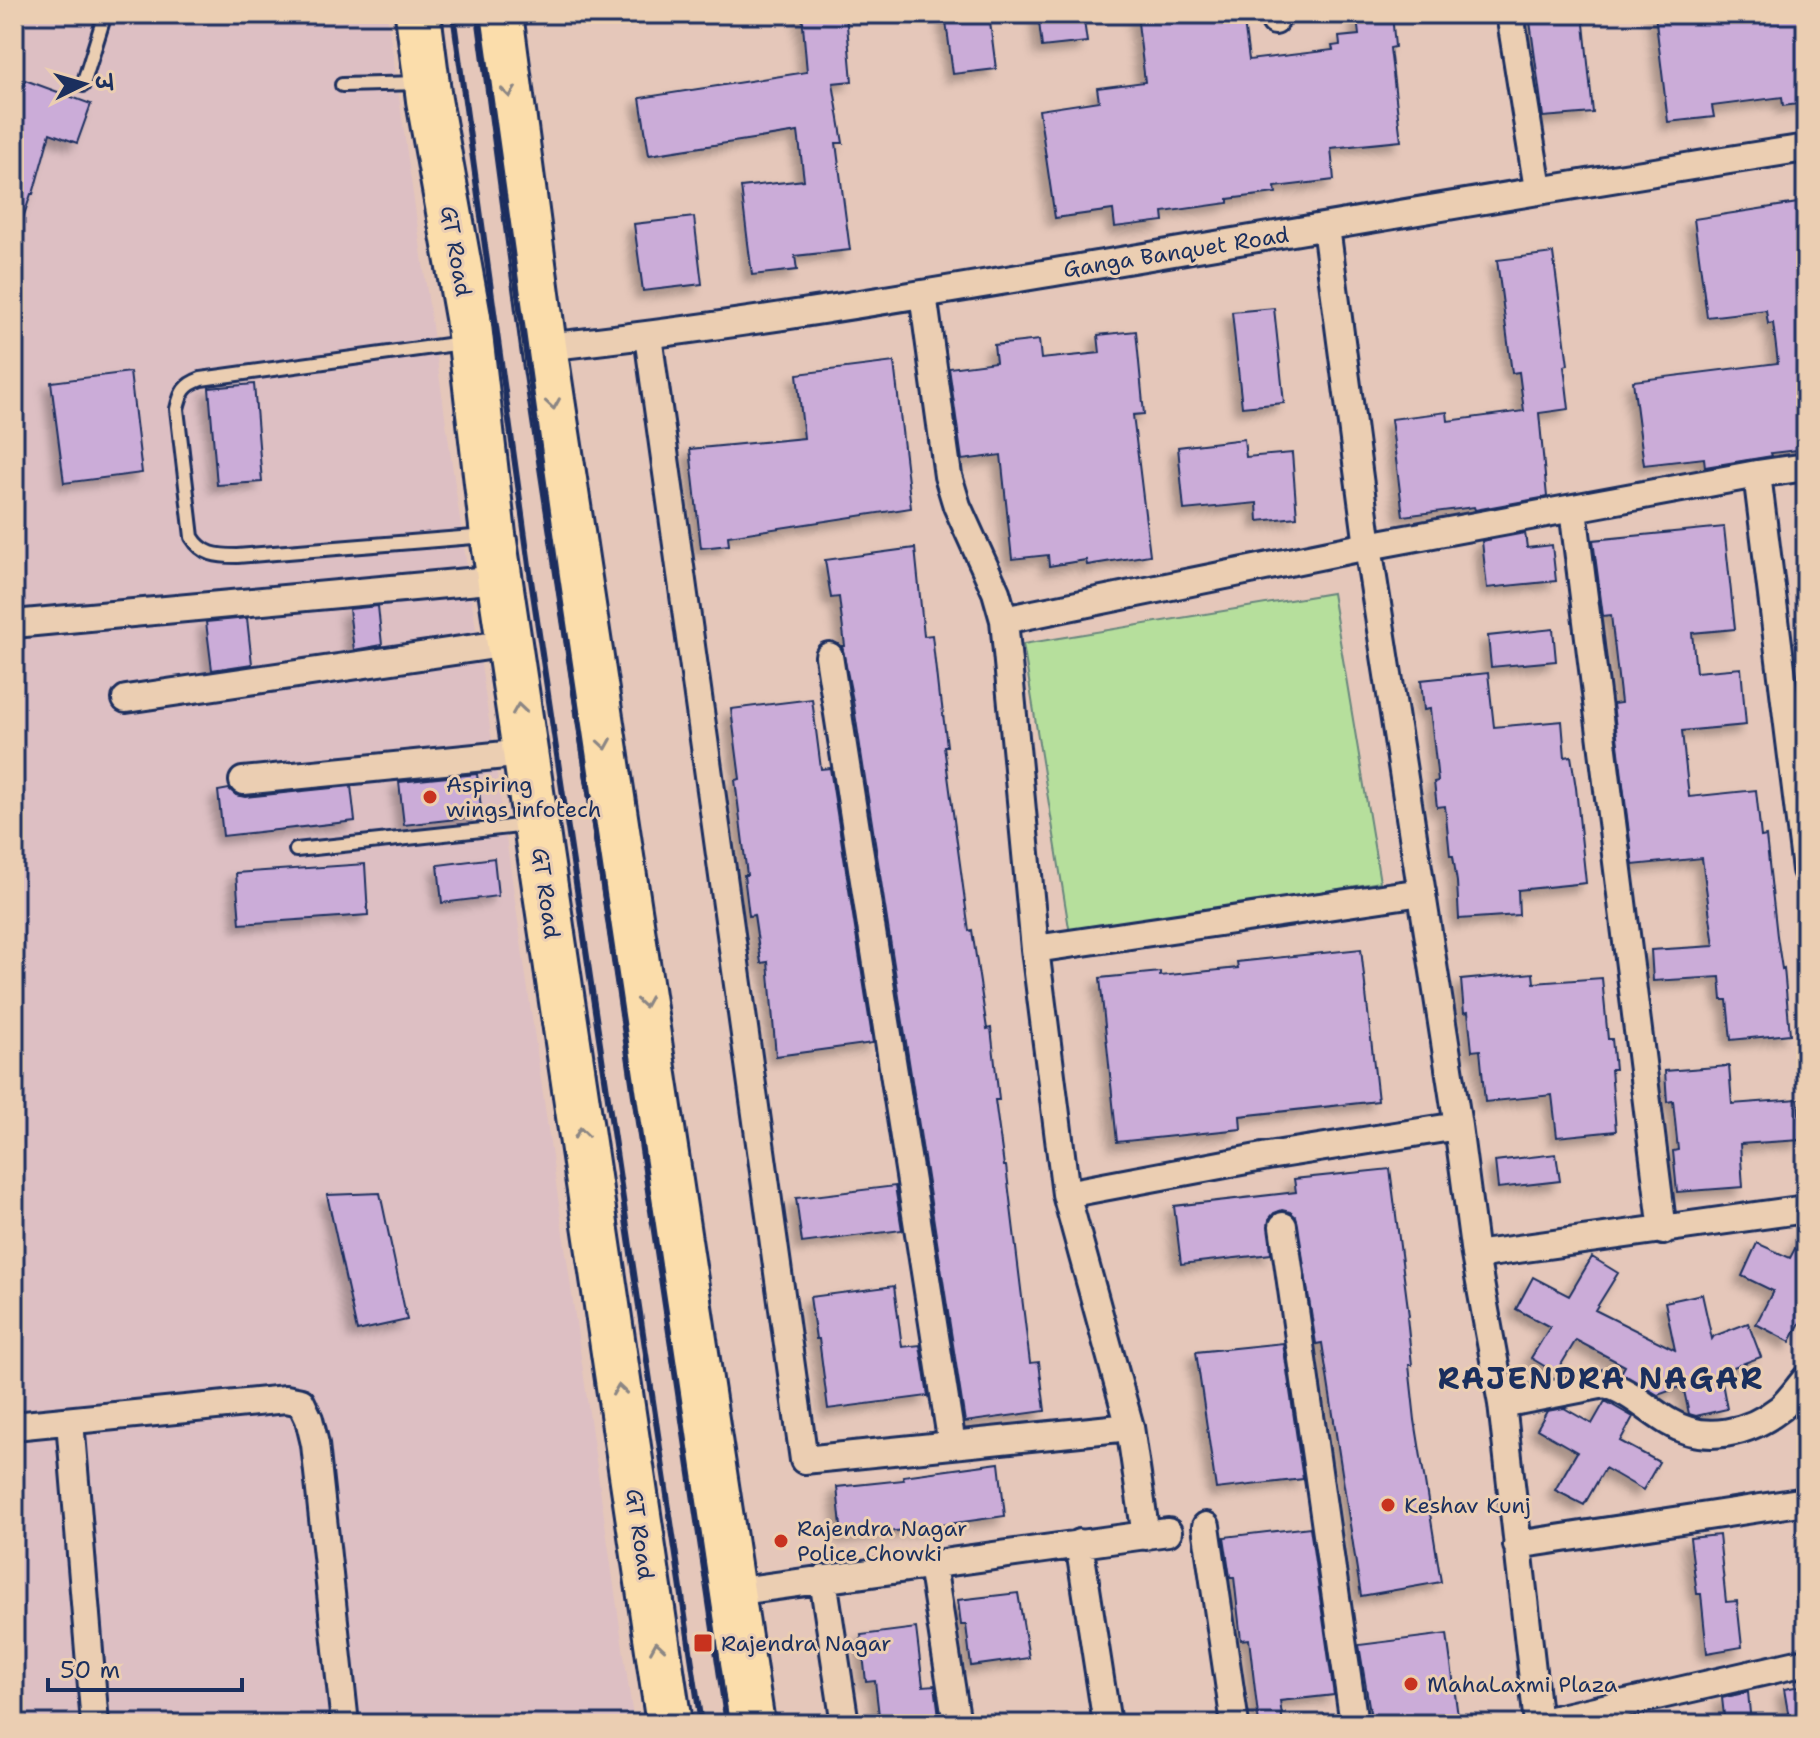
<svg xmlns="http://www.w3.org/2000/svg" width="1820" height="1738" font-family="'Shantell Sans','Playpen Sans Deva',sans-serif">
<style>
.built{fill:#ddbfc3}
.green{fill:#b6df9c;stroke:#68877d;stroke-width:2}
.building{fill:#cbacd8;stroke:#1b2f5e;stroke-width:2;filter:url(#shadow)}
.lines{fill:none;stroke-linecap:round;stroke-linejoin:round}
.lane-casing{stroke:#1b2f5e;stroke-width:18}
.street-casing{stroke:#1b2f5e;stroke-width:32}
.highway-casing{stroke:#1b2f5e;stroke-width:50}
.lane{stroke:#ebceb2;stroke-width:12}
.street{stroke:#ebceb2;stroke-width:26}
.highway{stroke:#fbddab;stroke-width:44}
.rail{stroke:#1b2f5e;stroke-width:6}
.oneway{stroke:#8b8684}
.poi-dot{fill:#c8321e;stroke:#ebceb2;stroke-width:3}
.labels{text-anchor:middle;dominant-baseline:central;stroke-width:6;stroke-linejoin:round;paint-order:stroke}
.street-label{font-size:22px;fill:#1b2f5e;stroke:#ebceb2}
.poi-label{font-size:22px;fill:#1b2f5e;stroke:#ebceb2;text-anchor:start}
.district-label{font-size:30px;font-weight:bold;letter-spacing:2px;fill:#1b2f5e;stroke:#ebceb2}
</style>
<defs>
<filter id="shadow"><feDropShadow dx="-7" dy="7" stdDeviation="4" flood-color="#0004"/></filter>
</defs>
<rect width="100%" height="100%" fill="#e5c7ba"/>
<filter id="ink" filterUnits="userSpaceOnUse"><feTurbulence type="fractalNoise" baseFrequency=".0125" numOctaves="2"/><feDisplacementMap in="SourceGraphic" scale="16" xChannelSelector="R" yChannelSelector="G"/><feConvolveMatrix kernelMatrix="1 2 1 2 8 2 1 2 1" color-interpolation-filters="sRGB"/></filter>
<g filter="url(#ink)">
<path class="built" d="M 14,14 L 387,14 L 634,1724 L 14,1724 Z"/>
<path class="green" d="M 1332,593 L 1380,882 L 1070,934 L 1023,644 Z"/>
<path class="building" d="M 802,14 L 846,14 L 852,81 L 833,83 L 843,143 L 836,143 L 850,250 L 795,256 L 797,270 L 752,275 L 741,187 L 804,180 L 798,132 L 649,155 L 640,98 L 807,72 Z
M 945,14 L 989,14 L 996,69 L 953,74 Z
M 1038,14 L 1083,14 L 1087,42 L 1042,47 Z
M 1137,14 L 1243,14 L 1249,60 L 1333,50 L 1332,46 L 1340,45 L 1339,37 L 1359,35 L 1357,18 L 1392,14 L 1395,47 L 1390,48 L 1401,141 L 1331,148 L 1334,180 L 1275,187 L 1276,193 L 1228,199 L 1228,203 L 1163,212 L 1164,221 L 1115,227 L 1113,210 L 1055,218 L 1039,110 L 1099,101 L 1097,88 L 1145,82 Z
M 1529,14 L 1583,14 L 1593,113 L 1543,117 Z
M 1655,14 L 1806,14 L 1806,103 L 1783,106 L 1782,97 L 1712,106 L 1714,117 L 1668,122 Z
M 25,80 L 91,104 L 77,143 L 50,133 L 33,194 L 31,194 L 18,233 L 14,232 L 14,113 Z
M 1798,203 L 1806,270 L 1806,449 L 1771,453 L 1772,456 L 1705,467 L 1704,458 L 1644,465 L 1633,381 L 1778,363 L 1773,323 L 1768,324 L 1766,310 L 1707,317 L 1694,219 Z
M 694,217 L 702,284 L 643,291 L 634,224 Z
M 1553,253 L 1568,365 L 1564,366 L 1569,409 L 1539,413 L 1547,497 L 1475,510 L 1474,507 L 1403,516 L 1391,419 L 1447,412 L 1448,421 L 1524,411 L 1519,372 L 1512,373 L 1497,260 Z
M 1274,308 L 1284,403 L 1242,407 L 1232,312 Z
M 1136,331 L 1144,414 L 1133,415 L 1150,555 L 1087,565 L 1086,560 L 1049,566 L 1048,555 L 1012,559 L 1001,455 L 962,460 L 949,368 L 996,362 L 994,345 L 1039,340 L 1041,359 L 1100,353 L 1098,335 Z
M 894,362 L 911,508 L 728,536 L 729,545 L 701,548 L 690,449 L 804,438 L 797,374 Z
M 130,372 L 142,473 L 64,483 L 51,382 Z
M 254,384 L 262,482 L 217,485 L 209,388 Z
M 1244,439 L 1246,457 L 1292,453 L 1297,517 L 1258,521 L 1257,503 L 1184,510 L 1178,447 Z
M 1724,527 L 1735,629 L 1692,633 L 1696,672 L 1741,668 L 1746,725 L 1682,731 L 1689,797 L 1756,790 L 1761,837 L 1766,836 L 1777,936 L 1782,969 L 1784,968 L 1790,1034 L 1731,1040 L 1727,1000 L 1722,1000 L 1720,977 L 1653,981 L 1651,950 L 1714,946 L 1702,858 L 1633,865 L 1613,704 L 1621,703 L 1611,615 L 1603,616 L 1593,540 Z
M 1525,533 L 1527,548 L 1552,545 L 1556,581 L 1487,588 L 1482,541 Z
M 915,548 L 924,636 L 932,635 L 939,698 L 941,698 L 947,746 L 944,746 L 969,931 L 972,930 L 987,1029 L 991,1028 L 999,1100 L 995,1100 L 1004,1166 L 1006,1166 L 1030,1363 L 1039,1362 L 1045,1411 L 965,1422 L 853,701 L 842,646 L 845,646 L 839,597 L 831,598 L 825,560 Z
M 378,606 L 382,645 L 354,650 L 349,609 Z
M 247,618 L 252,664 L 212,670 L 206,622 Z
M 1553,629 L 1556,661 L 1491,667 L 1488,636 Z
M 1488,673 L 1494,727 L 1562,721 L 1565,757 L 1571,756 L 1576,788 L 1586,883 L 1518,890 L 1519,915 L 1459,919 L 1457,882 L 1453,856 L 1450,856 L 1445,806 L 1437,807 L 1434,782 L 1438,781 L 1430,709 L 1424,710 L 1421,680 Z
M 812,699 L 821,769 L 830,768 L 873,1043 L 776,1056 L 768,962 L 761,963 L 754,915 L 749,916 L 744,875 L 747,875 L 735,780 L 740,779 L 731,709 Z
M 477,774 L 482,816 L 404,825 L 399,782 Z
M 351,786 L 355,821 L 223,836 L 218,791 L 229,789 L 236,795 L 245,797 Z
M 494,858 L 498,896 L 442,903 L 438,865 Z
M 365,864 L 368,915 L 240,924 L 236,873 Z
M 1361,949 L 1378,1101 L 1240,1116 L 1241,1129 L 1117,1142 L 1100,978 L 1160,972 L 1160,976 L 1238,968 L 1237,962 Z
M 1533,973 L 1534,983 L 1602,978 L 1608,1039 L 1612,1039 L 1615,1069 L 1611,1069 L 1616,1131 L 1557,1137 L 1552,1095 L 1485,1102 L 1480,1050 L 1472,1051 L 1468,1012 L 1464,1013 L 1461,980 Z
M 1729,1066 L 1732,1104 L 1798,1099 L 1801,1140 L 1740,1144 L 1743,1187 L 1677,1192 L 1673,1151 L 1678,1150 L 1673,1101 L 1667,1102 L 1665,1071 Z
M 1556,1154 L 1560,1181 L 1498,1188 L 1495,1161 Z
M 1390,1169 L 1409,1316 L 1407,1317 L 1412,1365 L 1409,1365 L 1415,1420 L 1441,1582 L 1361,1596 L 1322,1343 L 1316,1344 L 1296,1217 L 1290,1212 L 1282,1210 L 1274,1213 L 1269,1219 L 1271,1254 L 1181,1264 L 1174,1206 L 1296,1192 L 1294,1179 Z
M 895,1186 L 902,1230 L 802,1243 L 796,1198 Z
M 380,1193 L 407,1320 L 357,1331 L 327,1195 Z
M 1806,1228 L 1806,1311 L 1790,1342 L 1756,1324 L 1773,1291 L 1742,1276 L 1757,1243 L 1790,1258 Z
M 1592,1257 L 1618,1273 L 1595,1310 L 1675,1350 L 1665,1302 L 1702,1294 L 1712,1339 L 1714,1336 L 1748,1323 L 1761,1357 L 1720,1372 L 1727,1409 L 1696,1416 L 1689,1414 L 1683,1386 L 1658,1395 L 1621,1373 L 1625,1366 L 1576,1340 L 1556,1373 L 1531,1358 L 1550,1327 L 1516,1309 L 1533,1277 L 1569,1296 Z
M 894,1286 L 902,1347 L 920,1345 L 928,1396 L 828,1409 L 819,1339 L 816,1339 L 810,1297 Z
M 1283,1343 L 1303,1479 L 1216,1489 L 1196,1352 Z
M 1605,1401 L 1633,1417 L 1620,1441 L 1659,1462 L 1643,1490 L 1605,1468 L 1584,1505 L 1555,1490 L 1577,1452 L 1537,1429 L 1547,1411 L 1564,1408 L 1592,1424 Z
M 999,1463 L 1005,1516 L 906,1530 L 842,1536 L 837,1487 L 904,1480 L 903,1476 Z
M 1310,1527 L 1334,1695 L 1280,1701 L 1283,1724 L 1259,1724 L 1249,1639 L 1241,1640 L 1234,1577 L 1230,1577 L 1224,1537 Z
M 1719,1535 L 1726,1602 L 1737,1601 L 1742,1647 L 1707,1653 L 1701,1594 L 1697,1594 L 1690,1538 Z
M 1018,1593 L 1029,1658 L 971,1666 L 966,1625 L 961,1625 L 958,1600 Z
M 916,1628 L 923,1686 L 935,1685 L 940,1724 L 880,1724 L 875,1681 L 866,1682 L 861,1635 Z
M 1447,1634 L 1459,1724 L 1372,1724 L 1359,1645 Z
M 1806,1685 L 1806,1724 L 1790,1724 L 1784,1689 Z
M 1748,1692 L 1751,1724 L 1725,1724 L 1722,1698 Z"/>
<g class="lines">
<defs>
<path id="lane" d="M 83,85 L 105,14
M 342,85 L 420,83
M 462,343 L 201,379 C 184,385 181,392 177,409 L 192,537 C 203,555 217,556 237,556 L 486,536
M 296,850 L 528,825"/>
<path id="street" d="M 1274,14 L 1275,21
M 1510,14 L 1538,189
M 1326,227 L 1368,546 L 1458,1126 L 1475,1255 L 1502,1404 L 1538,1724
M 923,294 L 948,476 L 957,506 L 996,592 L 1004,620 L 1035,949 L 1066,1194 L 1130,1427 L 1146,1536
M 648,336 L 804,1460 L 1130,1427
M 544,347 C 734,327 922,294 1109,263 C 1341,224 1573,184 1806,148
M 1757,474 L 1806,870
M 1573,509 L 1663,1231
M 1004,620 L 1368,546 L 1757,474 L 1806,467
M 14,624 L 500,579
M 829,656 L 952,1445
M 126,699 L 509,643
M 243,781 L 525,753
M 1035,949 L 1422,892
M 1066,1194 L 1268,1156 L 1458,1126
M 1283,1226 L 1354,1724
M 1475,1255 L 1806,1209
M 1502,1404 L 1605,1384 C 1630,1391 1647,1409 1669,1422 C 1705,1444 1749,1433 1781,1408 C 1790,1400 1798,1388 1806,1379
M 70,1421 L 95,1724
M 14,1426 L 286,1399 L 301,1402 L 309,1419 L 315,1444 L 345,1724
M 1206,1526 L 1235,1724
M 1079,1543 L 1107,1724
M 1517,1545 L 1806,1501
M 932,1565 L 957,1724
M 823,1579 L 845,1724
M 733,1592 L 1168,1532
M 1538,1723 L 1806,1662"/>
<path id="highway" d="M 418,14 L 429,100 L 468,317 L 493,535 L 669,1724
M 500,14 L 544,347 L 752,1724"/>
</defs>
<use href="#lane" class="lane-casing"/>
<use href="#street" class="street-casing"/>
<use href="#highway" class="highway-casing"/>
<use href="#lane" class="lane"/>
<use href="#street" class="street"/>
<use href="#highway" class="highway"/>
<path class="rail" d="M 453,14 L 531,580 L 701,1724
M 479,14 L 557,576 L 727,1724"/>
</g>
<defs><path id="oneway-chevron" d="M-2-3.5L2.5 0L-2 3.5" fill="none" stroke-width="1.6" stroke-linecap="round" stroke-linejoin="round" transform="scale(2)"/></defs>
<g class="oneway">
<use href="#oneway-chevron" transform="translate(509 92) rotate(83)"/>
<use href="#oneway-chevron" transform="translate(553 404) rotate(81)"/>
<use href="#oneway-chevron" transform="translate(519 709) rotate(-98)"/>
<use href="#oneway-chevron" transform="translate(605 744) rotate(81)"/>
<use href="#oneway-chevron" transform="translate(644 1002) rotate(81)"/>
<use href="#oneway-chevron" transform="translate(581 1133) rotate(-98)"/>
<use href="#oneway-chevron" transform="translate(619 1390) rotate(-98)"/>
<use href="#oneway-chevron" transform="translate(657 1647) rotate(-99)"/>
</g>
</g>
<g class="poi-dot">
<circle cx="430" cy="797" r="8"/>
<circle cx="1388" cy="1505" r="8"/>
<circle cx="781" cy="1541" r="8"/>
<rect x="693" y="1633" width="20" height="20" rx="4"/>
<circle cx="1411" cy="1684" r="8"/>
</g>
<g class="labels">
<g class="street-label">
<text transform="translate(456 251) rotate(80)">GT Road</text>
<text transform="translate(1176 252) rotate(-9)">Ganga Banquet Road</text>
<text transform="translate(546 893) rotate(82)">GT Road</text>
<text transform="translate(640 1534) rotate(82)">GT Road</text>
</g>
<g class="poi-label">
<text x="446" y="784">Aspiring<tspan x="446" dy="25">wings infotech</tspan></text>
<text x="1404" y="1505">Keshav Kunj</text>
<text x="797" y="1528">Rajendra Nagar<tspan x="797" dy="25">Police Chowki</tspan></text>
<text x="721" y="1643">Rajendra Nagar</text>
<text x="1427" y="1684">MahaLaxmi Plaza</text>
</g>
<g class="district-label">
<text x="1601" y="1378">RAJENDRA NAGAR</text>
</g>
</g>
<rect width="1820" height="1738" fill="none" stroke="#ebceb2" stroke-width="48"/>
<rect x="24" y="24" width="1772" height="1690" fill="none" stroke="#1b2f5e" stroke-width="3" filter="url(#ink)"/>
<g transform="translate(84 84) rotate(85)" stroke="#ebceb2" stroke-width="6" paint-order="stroke">
<path d="M0-6L14 30L0 20L-14 30Z" fill="#1b2f5e"/>
<text y="-12" font-size="22" font-weight="bold" text-anchor="middle" fill="#1b2f5e">उ</text>
</g>
<path d="M48 1678v12h194v-12" fill="none" stroke="#1b2f5e" stroke-width="4"/>
<text x="60" y="1678" font-size="24" fill="#1b2f5e" stroke="#ebceb2" stroke-width="6" paint-order="stroke">50 m</text>
</svg>
